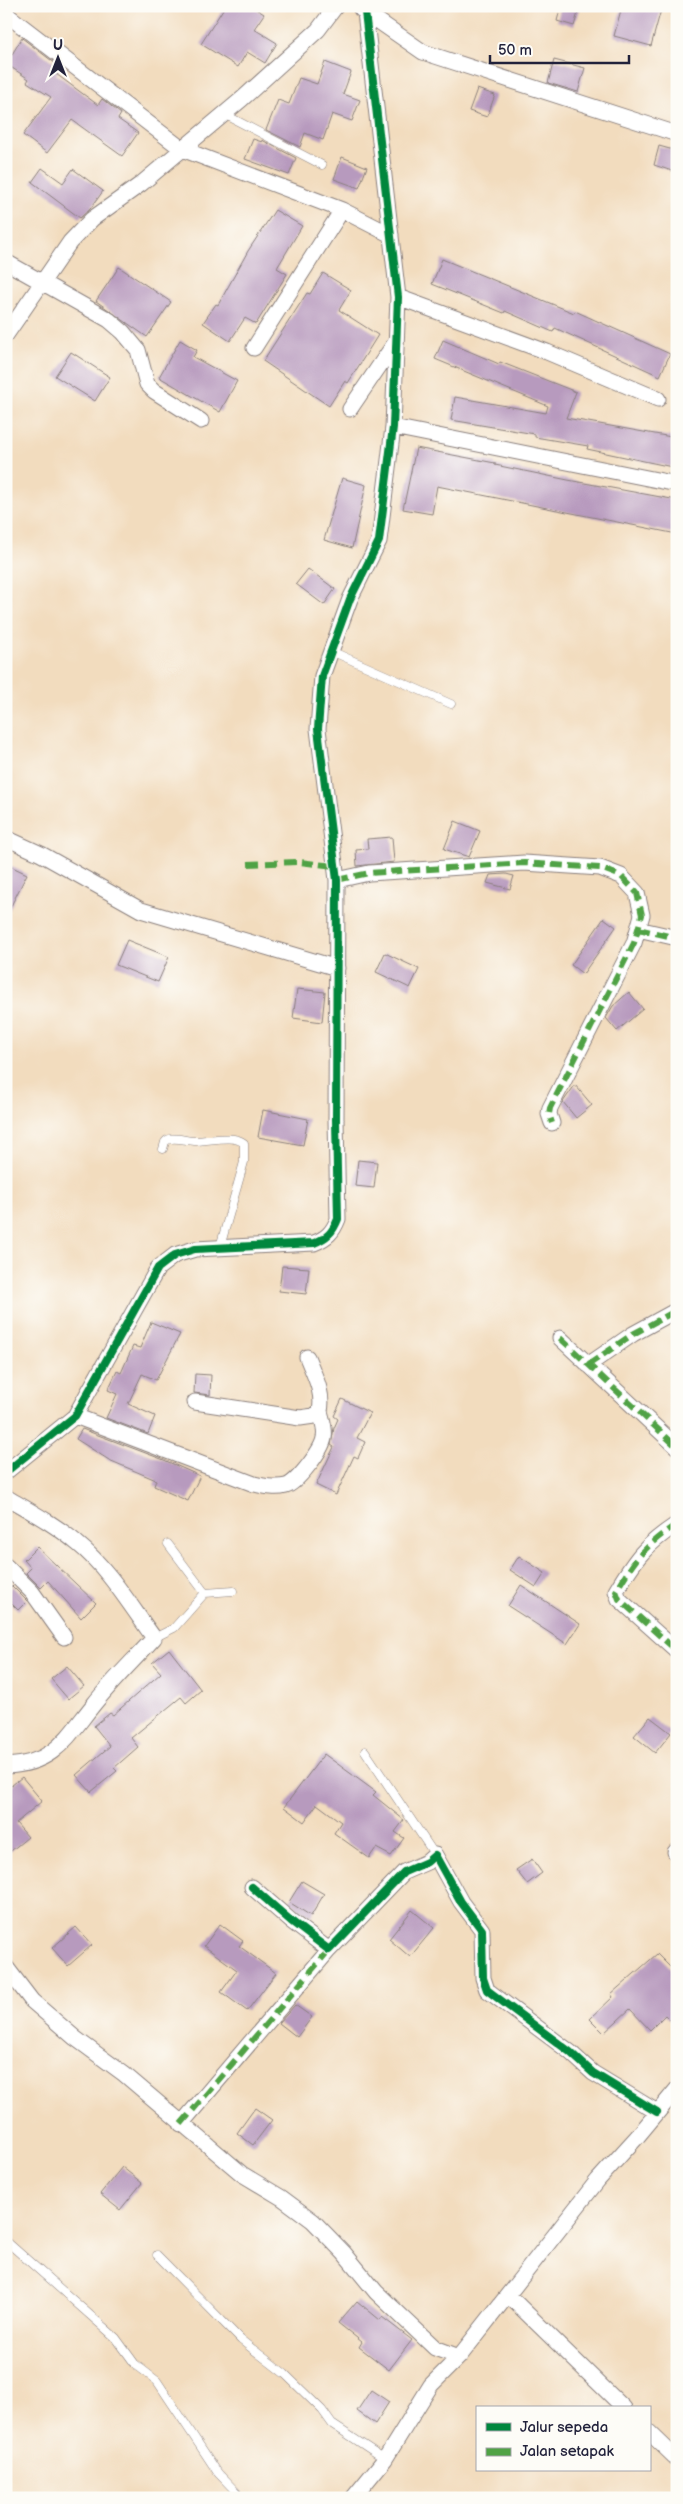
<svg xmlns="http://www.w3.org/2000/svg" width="683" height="2504" font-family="'Balsamiq Sans',sans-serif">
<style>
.building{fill:#b79abe}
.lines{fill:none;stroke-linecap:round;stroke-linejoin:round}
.service-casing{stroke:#8a7f7c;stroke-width:9}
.minor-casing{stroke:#8a7f7c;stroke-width:17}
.service{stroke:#fff;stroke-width:8}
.minor{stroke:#fff;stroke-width:15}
.quiet{stroke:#50a245;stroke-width:6;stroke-dasharray:12 6;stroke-linecap:butt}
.cycleway-casing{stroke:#fdfcf7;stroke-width:11}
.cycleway{stroke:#00873e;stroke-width:8}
</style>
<rect width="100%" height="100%" fill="#fdfcf7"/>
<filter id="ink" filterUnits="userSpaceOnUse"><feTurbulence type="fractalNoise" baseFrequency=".02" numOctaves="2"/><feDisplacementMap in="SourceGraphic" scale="10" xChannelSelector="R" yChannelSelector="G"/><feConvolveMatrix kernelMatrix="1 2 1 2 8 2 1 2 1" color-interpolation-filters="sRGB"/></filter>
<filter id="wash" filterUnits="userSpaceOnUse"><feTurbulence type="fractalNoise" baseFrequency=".0096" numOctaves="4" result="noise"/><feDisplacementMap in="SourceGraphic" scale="20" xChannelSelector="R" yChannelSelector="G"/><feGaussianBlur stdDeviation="1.12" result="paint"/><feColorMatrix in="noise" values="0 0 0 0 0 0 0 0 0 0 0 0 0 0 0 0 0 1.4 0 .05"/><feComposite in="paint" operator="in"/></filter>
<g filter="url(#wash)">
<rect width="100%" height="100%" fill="#f2dcbe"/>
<g id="blocks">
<path class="building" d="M 225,6 L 251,6 L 264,14 L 254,29 L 277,43 L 265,63 L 247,52 L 238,67 L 201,44 Z
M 561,6 L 580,6 L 574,26 L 557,21 Z
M 622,6 L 662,6 L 651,46 L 614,36 Z
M 22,38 L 60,67 L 56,74 L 98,105 L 102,99 L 121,114 L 118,119 L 138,133 L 122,156 L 72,120 L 47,153 L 23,135 L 51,97 L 27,82 L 29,79 L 6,64 Z
M 554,60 L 585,68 L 578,92 L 548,83 Z
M 325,62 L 351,72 L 343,94 L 360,100 L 352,121 L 332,114 L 323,140 L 305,133 L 300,147 L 266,130 L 278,100 L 289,104 L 299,78 L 317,84 Z
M 477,89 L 495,95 L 487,117 L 469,111 Z
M 253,139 L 262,142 L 262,140 L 296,158 L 289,175 L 245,159 Z
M 659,146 L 677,151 L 672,171 L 654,165 Z
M 342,157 L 367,167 L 359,188 L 334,179 Z
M 42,168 L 63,183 L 73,169 L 103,191 L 91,208 L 80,218 L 32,182 Z
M 275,210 L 302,226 L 277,268 L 287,274 L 256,324 L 245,318 L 230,341 L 203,323 L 216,304 L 218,305 L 248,251 Z
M 442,259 L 574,313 L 575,311 L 670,354 L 660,376 L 555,328 L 553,332 L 505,311 L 504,313 L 432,284 Z
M 119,267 L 171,302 L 147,337 L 96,301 Z
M 323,273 L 351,290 L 339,310 L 378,335 L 348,383 L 345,381 L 329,406 L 263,361 L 307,293 L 310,294 Z
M 180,340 L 197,350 L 193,357 L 237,381 L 220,412 L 159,377 Z
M 443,340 L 499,364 L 500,362 L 576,392 L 566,418 L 677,438 L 677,468 L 587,449 L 588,446 L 535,437 L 535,434 L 451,420 L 455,397 L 546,413 L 548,406 L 435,359 Z
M 71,352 L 110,377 L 95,401 L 55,376 Z
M 416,448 L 495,463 L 495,465 L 568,480 L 677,500 L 677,534 L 437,486 L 432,514 L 403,509 Z
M 342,478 L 366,485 L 352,548 L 324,540 Z
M 308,569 L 335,589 L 324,605 L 296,584 Z
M 455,821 L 480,831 L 469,857 L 444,849 Z
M 392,837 L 394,862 L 357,866 L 356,850 L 368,849 L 367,839 Z
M 6,864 L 27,874 L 6,916 Z
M 506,874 L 514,876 L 510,889 L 487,883 L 490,875 Z
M 604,918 L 616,927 L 583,974 L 571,965 Z
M 127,940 L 169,957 L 158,982 L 116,965 Z
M 385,953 L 419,969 L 410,988 L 376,972 Z
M 297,989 L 325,992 L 322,1022 L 293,1018 Z
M 629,992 L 643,1009 L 617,1031 L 606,1018 L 613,1006 Z
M 575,1085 L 592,1105 L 576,1118 L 563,1102 Z
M 263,1110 L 308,1119 L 303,1145 L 258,1137 Z
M 358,1160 L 377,1162 L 374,1188 L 355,1186 Z
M 282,1266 L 309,1268 L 306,1294 L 279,1291 Z
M 151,1322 L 180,1334 L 156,1380 L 142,1374 L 128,1404 L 155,1416 L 148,1434 L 106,1418 L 117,1394 L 108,1390 L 117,1371 L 121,1373 L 133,1346 L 140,1348 Z
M 195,1374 L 211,1375 L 210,1395 L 194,1393 Z
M 342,1399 L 370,1413 L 357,1438 L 365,1442 L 358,1458 L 354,1456 L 336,1495 L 316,1485 L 334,1447 L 331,1445 L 334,1428 L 338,1419 L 334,1416 Z
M 82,1429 L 164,1460 L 200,1476 L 188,1501 L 154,1486 L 156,1480 L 109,1460 L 76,1439 Z
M 37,1547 L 96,1603 L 81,1618 L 48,1581 L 41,1588 L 26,1573 L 31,1568 L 24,1560 Z
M 519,1556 L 545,1573 L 536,1587 L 510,1570 Z
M 521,1585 L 580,1624 L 567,1644 L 508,1606 Z
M 12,1586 L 27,1601 L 18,1610 L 6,1598 L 6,1592 Z
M 169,1649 L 201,1690 L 186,1703 L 181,1697 L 131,1738 L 138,1747 L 114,1768 L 117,1771 L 91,1792 L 76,1775 L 110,1746 L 94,1726 L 110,1713 L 113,1715 L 161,1673 L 152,1663 Z
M 67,1666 L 84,1686 L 68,1699 L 51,1679 Z
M 650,1717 L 671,1733 L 655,1753 L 634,1736 Z
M 324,1754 L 376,1792 L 373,1795 L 404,1820 L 395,1832 L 404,1838 L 391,1856 L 376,1848 L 369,1858 L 334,1833 L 341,1822 L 317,1804 L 304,1822 L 284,1807 Z
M 22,1777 L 42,1801 L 16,1823 L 28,1837 L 6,1855 L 6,1790 Z
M 532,1859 L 542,1873 L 527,1884 L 516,1870 Z
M 302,1881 L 324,1894 L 311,1916 L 289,1902 Z
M 412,1910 L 434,1928 L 410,1957 L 389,1939 Z
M 220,1924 L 243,1941 L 239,1946 L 276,1973 L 247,2011 L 221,1992 L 237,1970 L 204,1946 Z
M 76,1927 L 92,1945 L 68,1966 L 52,1948 Z
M 657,1954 L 677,1974 L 677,2027 L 665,2015 L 650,2030 L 630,2009 L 604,2033 L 590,2019 L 613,1997 L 611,1994 Z
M 295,2005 L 312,2017 L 297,2037 L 279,2023 Z
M 255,2108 L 272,2120 L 253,2145 L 237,2133 Z
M 122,2167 L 142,2183 L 120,2210 L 100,2194 Z
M 357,2301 L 380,2320 L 382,2317 L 412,2340 L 389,2370 L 359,2347 L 362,2342 L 338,2323 Z
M 371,2390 L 389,2402 L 375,2424 L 357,2411 Z"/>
</g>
</g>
<g filter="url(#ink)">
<use href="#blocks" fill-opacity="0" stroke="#8a7f7c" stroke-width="1"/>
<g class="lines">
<defs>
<path id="service" d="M 224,114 L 322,165
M 331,651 L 451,704
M 163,1149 L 165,1142 C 170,1135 186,1141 194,1141 C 209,1141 233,1134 244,1143 L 244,1162 L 220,1247
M 168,1544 L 205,1593
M 154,1638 L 174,1628 L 205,1593 L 233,1591
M 365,1751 L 435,1855
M 6,2241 L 116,2338 L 135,2364 L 157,2381 L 218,2473 L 242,2498
M 157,2255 L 241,2340 L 285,2374 L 322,2410 L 332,2424 L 385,2459"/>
<path id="minor" d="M 361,9 L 423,52 L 677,134
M 6,14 L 182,149 L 342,210 L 391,235
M 6,262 L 109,320 L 123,332 L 138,350 L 147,384 L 154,391 L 201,421
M 398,297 L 547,352 L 658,399
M 6,335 L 70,242 L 92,219 L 141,184 L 242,99 L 318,30 L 336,6
M 254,348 L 342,210
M 350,409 L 395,343
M 393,427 L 677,484
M 6,838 L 41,854 L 141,910 L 337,968
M 337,880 L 369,873 L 524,863 L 600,868 L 621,876 L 637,893 L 642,915 L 634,943 L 550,1108 L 549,1114 L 552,1123
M 638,929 L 677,938
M 560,1338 L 677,1447
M 588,1365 L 633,1334 L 677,1310
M 195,1402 L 300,1418 L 314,1416 L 320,1411 C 324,1392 314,1375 307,1357
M 75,1416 L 254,1484 C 264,1486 275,1489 286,1486 C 297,1483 322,1450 324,1438 C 326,1429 322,1420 320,1411
M 6,1472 L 75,1416 L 158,1268 L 175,1255 L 195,1249 L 314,1243 C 327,1238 333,1232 338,1219 L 336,1120 L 337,880 L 318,729 L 322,676 L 350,599 L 379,541 L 393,427 L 398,297 L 365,12
M 6,1497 C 30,1511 56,1525 77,1543 C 108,1568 130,1605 154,1638 C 134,1660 112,1681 94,1704 C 67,1737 55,1764 6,1766
M 677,1524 C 645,1545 635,1559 616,1591 L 619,1599 L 677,1651
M 6,1566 L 32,1592 L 64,1637
M 675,1852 L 677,1852
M 252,1887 L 291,1921 L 329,1950 L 404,1872 L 427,1862 L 435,1855 L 461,1902 L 482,1930 L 483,1978 L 487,1990 L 570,2052 L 593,2073 L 657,2112
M 6,1967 L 32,2001 L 75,2038 L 124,2074 L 242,2174 L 282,2198 L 313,2221 L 344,2253 L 376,2292 L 435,2348 L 459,2357
M 181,2124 L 329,1950
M 508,2295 L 624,2408
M 649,2432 L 677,2459
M 353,2498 L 385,2459 L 431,2385 L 459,2357 L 598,2180 L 637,2137 L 677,2089"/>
</defs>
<use href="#service" class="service-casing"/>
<use href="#minor" class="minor-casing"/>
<use href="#service" class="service"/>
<use href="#minor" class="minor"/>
<path class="quiet" d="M 248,864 L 299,862 L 334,866
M 337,880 L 369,873 L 524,863 L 600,868 L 621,876 L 637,893 L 642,915 L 634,943 L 550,1108 L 549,1114 L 552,1123
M 638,929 L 677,938
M 560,1338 L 677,1447
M 588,1365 L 633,1334 L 677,1310
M 677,1524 C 645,1545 635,1559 616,1591 L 619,1599 L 677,1651
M 675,1852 L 677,1852
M 181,2124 L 329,1950"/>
<defs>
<path id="cycleway" d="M 6,1472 L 75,1416 L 158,1268 L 175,1255 L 195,1249 L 314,1243 C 327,1238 333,1232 338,1219 L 336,1120 L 337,880 L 318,729 L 322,676 L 350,599 L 379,541 L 393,427 L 398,297 L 365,12
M 252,1887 L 291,1921 L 329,1950 L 404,1872 L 427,1862 L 435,1855 L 461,1902 L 482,1930 L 483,1978 L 487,1990 L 570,2052 L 593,2073 L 657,2112"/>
</defs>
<use href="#cycleway" class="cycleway-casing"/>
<use href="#cycleway" class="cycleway"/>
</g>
</g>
<rect width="683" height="2504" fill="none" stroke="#fdfcf7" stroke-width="25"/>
<rect x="476" y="2406" width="175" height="65" fill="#fdfcf7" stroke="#a5a5ac"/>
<rect x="486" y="2423" width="25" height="8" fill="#00873e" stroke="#a5a5ac"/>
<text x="520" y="2432" font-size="15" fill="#22223b">Jalur sepeda</text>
<rect x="486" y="2448" width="25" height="8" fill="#50a245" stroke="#a5a5ac"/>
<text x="520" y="2456" font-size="15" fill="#22223b">Jalan setapak</text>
<g transform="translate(58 58)" stroke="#fdfcf7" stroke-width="4" paint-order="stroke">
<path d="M0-4L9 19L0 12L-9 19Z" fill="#22223b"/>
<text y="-8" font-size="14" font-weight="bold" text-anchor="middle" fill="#22223b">U</text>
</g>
<path d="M490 55v8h139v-8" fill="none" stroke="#22223b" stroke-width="2.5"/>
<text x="498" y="55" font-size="15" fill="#22223b" stroke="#fdfcf7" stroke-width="4" paint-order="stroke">50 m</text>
</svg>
